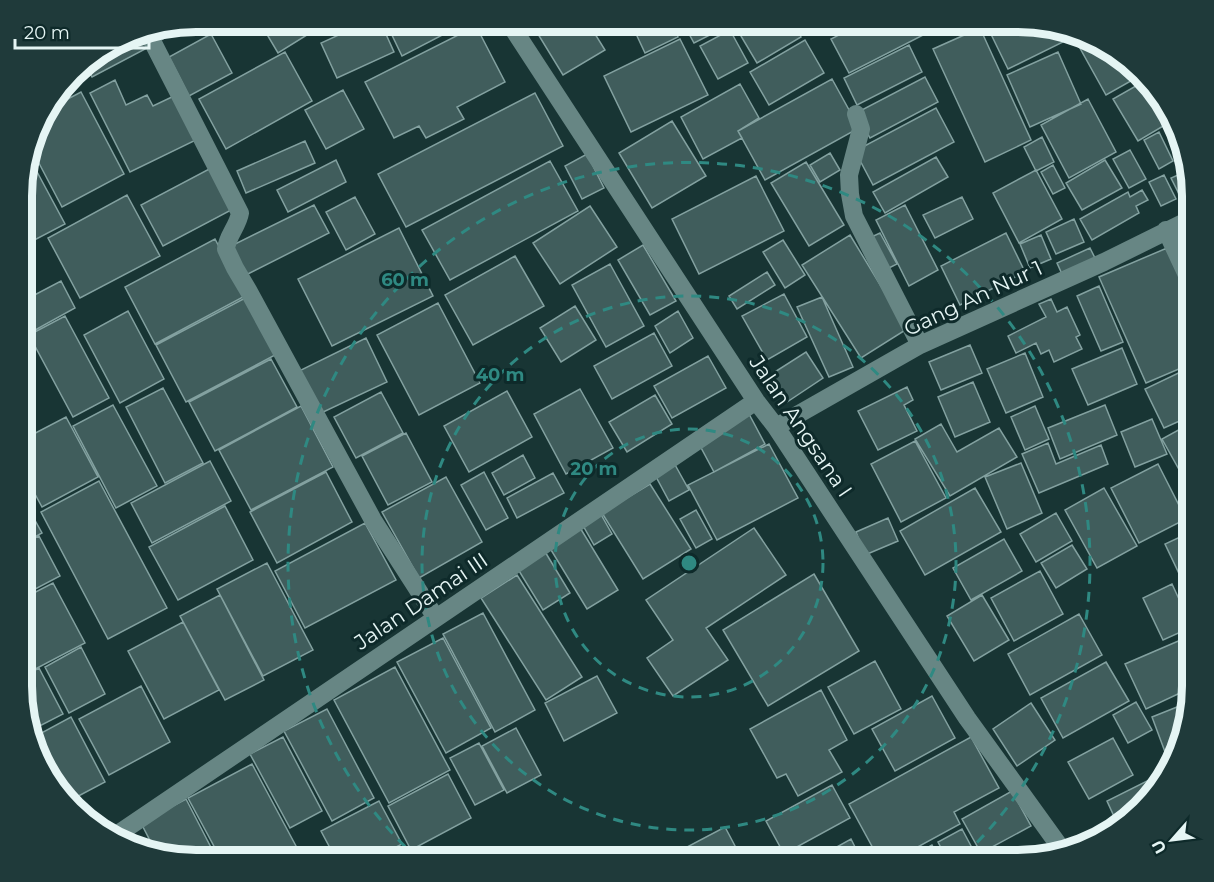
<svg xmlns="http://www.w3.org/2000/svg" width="1214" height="882" font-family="Montserrat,sans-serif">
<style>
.building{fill:#405d5c;stroke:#83a1a0;stroke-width:1.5}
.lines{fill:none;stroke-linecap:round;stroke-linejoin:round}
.street{stroke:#678684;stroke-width:18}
.ring{fill:none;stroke:#2f8982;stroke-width:3;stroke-dasharray:10 8}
.labels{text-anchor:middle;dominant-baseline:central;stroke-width:6;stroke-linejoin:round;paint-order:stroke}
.street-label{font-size:21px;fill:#e5f5f4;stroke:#0e2a2a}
.rim{fill:none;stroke:#e5f5f4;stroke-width:8}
.centre{fill:#2f8982;stroke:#0e2a2a;stroke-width:3}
.ring-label{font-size:18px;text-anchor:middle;font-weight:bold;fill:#2f8982;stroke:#0e2a2a;stroke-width:6;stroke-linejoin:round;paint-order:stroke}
</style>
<rect width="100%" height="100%" fill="#183534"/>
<path class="building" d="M 194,21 L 161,40 L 153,28 Z
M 259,21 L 310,21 L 315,30 L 278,53 Z
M 322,21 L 348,21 L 329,32 Z
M 369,21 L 380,21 L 394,52 L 337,78 L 321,43 Z
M 409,21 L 453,21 L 456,28 L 402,56 L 390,31 Z
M 530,21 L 587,21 L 605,50 L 563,75 Z
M 630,21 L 671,21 L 678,37 L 645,53 Z
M 682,21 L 711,21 L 716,32 L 694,43 Z
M 732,21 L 792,21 L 801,37 L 757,63 Z
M 866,21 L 931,21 L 935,29 L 849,73 L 831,39 Z
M 936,21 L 970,21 L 943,35 Z
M 1030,21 L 1056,27 L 1063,42 L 1008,69 L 985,22 Z
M 476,26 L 505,82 L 457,107 L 464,119 L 426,138 L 419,126 L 394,138 L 365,82 Z
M 980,28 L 1031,140 L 985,162 L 933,49 Z
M 139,30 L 149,47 L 92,77 L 84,62 Z
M 730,30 L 748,63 L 718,79 L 700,46 Z
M 211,34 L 232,73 L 189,96 L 169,57 Z
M 1085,36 L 1125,57 L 1131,65 L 1138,77 L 1106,95 L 1076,41 Z
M 680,39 L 708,95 L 631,132 L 604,76 Z
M 805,40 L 824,73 L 769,105 L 750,72 Z
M 909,45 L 922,72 L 857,105 L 844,78 Z
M 285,52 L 312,101 L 226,149 L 199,99 Z
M 1058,52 L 1081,104 L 1030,127 L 1007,75 Z
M 925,77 L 938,102 L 870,138 L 856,113 Z
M 832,79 L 859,128 L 765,180 L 738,131 Z
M 115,80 L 126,105 L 147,95 L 153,106 L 176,95 L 198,139 L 130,172 L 90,93 Z
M 1141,83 L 1165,125 L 1138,141 L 1113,99 Z
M 740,84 L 759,118 L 738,131 L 742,138 L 703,159 L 681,117 Z
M 343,90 L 364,129 L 326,149 L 305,110 Z
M 81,92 L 124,174 L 62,207 L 31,148 L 43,112 Z
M 535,93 L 563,146 L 406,227 L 378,174 Z
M 1088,99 L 1116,152 L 1069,178 L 1041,125 Z
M 936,108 L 954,142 L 873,185 L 855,151 Z
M 672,121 L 706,176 L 652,208 L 619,153 Z
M 1159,132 L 1173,161 L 1159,169 L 1144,140 Z
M 1042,137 L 1054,162 L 1036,171 L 1024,147 Z
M 305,141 L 315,163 L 246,193 L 237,171 Z
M 1182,145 L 1187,165 L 1180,168 L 1172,149 Z
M 1130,150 L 1146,179 L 1129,188 L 1113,159 Z
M 830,153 L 840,170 L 820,182 L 810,165 Z
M 587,154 L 604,188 L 582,199 L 565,166 Z
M 28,155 L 65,224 L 23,246 L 23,172 Z
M 936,157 L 948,177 L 885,213 L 873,192 Z
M 336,160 L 346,182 L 288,212 L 277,190 Z
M 1105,160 L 1122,188 L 1082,210 L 1066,183 Z
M 550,161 L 578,211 L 450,280 L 422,230 Z
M 806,162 L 844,225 L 809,246 L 771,183 Z
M 1053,165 L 1065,188 L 1053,194 L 1041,172 Z
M 213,167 L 235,208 L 163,246 L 141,205 Z
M 1036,170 L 1062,219 L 1019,243 L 993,193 Z
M 1189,170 L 1193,184 L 1193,195 L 1182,200 L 1171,178 Z
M 1164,175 L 1176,199 L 1161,206 L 1149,182 Z
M 756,176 L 784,231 L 699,274 L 672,219 Z
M 1142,190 L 1148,200 L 1136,206 L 1139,213 L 1092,240 L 1080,219 L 1128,192 L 1130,197 Z
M 127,195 L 160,256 L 80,298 L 48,238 Z
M 355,197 L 375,234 L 346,250 L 326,212 Z
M 962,197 L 973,219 L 935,238 L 923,215 Z
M 314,205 L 329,233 L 242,277 L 227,248 Z
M 905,205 L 938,270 L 909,286 L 876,220 Z
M 590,206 L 617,247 L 560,284 L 533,243 Z
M 1074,219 L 1084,242 L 1056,254 L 1046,232 Z
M 399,228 L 433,296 L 332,346 L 298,279 Z
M 880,233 L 897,264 L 885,270 L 869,238 Z
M 1006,233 L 1025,272 L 960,305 L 941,266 Z
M 850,235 L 907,329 L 861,358 L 802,265 Z
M 1041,235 L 1051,259 L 1030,268 L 1020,244 Z
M 215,239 L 245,296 L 155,344 L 125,287 Z
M 783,240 L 805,275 L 785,288 L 763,252 Z
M 643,245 L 676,301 L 650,315 L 618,260 Z
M 1090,248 L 1095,258 L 1062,274 L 1057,263 Z
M 1167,248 L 1193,307 L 1193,363 L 1146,383 L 1099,277 Z
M 515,256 L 544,306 L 473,345 L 445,295 Z
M 610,264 L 644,326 L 606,347 L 572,285 Z
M 767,272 L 775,285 L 737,309 L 729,296 Z
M 61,281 L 75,308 L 28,334 L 23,324 L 23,301 Z
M 1099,286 L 1123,342 L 1101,351 L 1077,296 Z
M 784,294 L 807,337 L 767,360 L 742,316 Z
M 247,297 L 277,354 L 186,402 L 156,345 Z
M 822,297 L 853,367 L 829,377 L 797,307 Z
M 1051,299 L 1057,312 L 1067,307 L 1080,335 L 1076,337 L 1082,349 L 1054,362 L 1049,350 L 1041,354 L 1036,343 L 1016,353 L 1008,336 L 1046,317 L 1039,304 Z
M 438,303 L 480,383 L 419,415 L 377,335 Z
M 575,306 L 596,340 L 561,362 L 540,328 Z
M 128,311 L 164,379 L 120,403 L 84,335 Z
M 678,311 L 693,338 L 670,353 L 655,326 Z
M 65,316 L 109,398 L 73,417 L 29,335 Z
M 654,333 L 672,366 L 612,399 L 594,366 Z
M 366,338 L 387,382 L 319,414 L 299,371 Z
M 970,345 L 982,373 L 941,390 L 929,362 Z
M 1122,348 L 1137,384 L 1088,405 L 1072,369 Z
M 806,352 L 823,378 L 787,402 L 770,375 Z
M 1025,353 L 1043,397 L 1006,413 L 987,369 Z
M 708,356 L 726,388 L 672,418 L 654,386 Z
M 271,359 L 297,407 L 215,451 L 189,402 Z
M 1193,366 L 1193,415 L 1164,428 L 1145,389 Z
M 973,382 L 990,422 L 955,437 L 938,397 Z
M 907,387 L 913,400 L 904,405 L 917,431 L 878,450 L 858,411 Z
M 163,388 L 203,463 L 165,483 L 126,407 Z
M 580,389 L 613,448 L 566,474 L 534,414 Z
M 507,391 L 532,437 L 469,472 L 444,426 Z
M 381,392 L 403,433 L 356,458 L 334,417 Z
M 655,395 L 672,424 L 627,452 L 609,422 Z
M 113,405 L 157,486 L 116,508 L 73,426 Z
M 1105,405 L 1117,435 L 1060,459 L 1048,428 Z
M 301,406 L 333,467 L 251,510 L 219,450 Z
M 1035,406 L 1049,439 L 1025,450 L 1011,417 Z
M 749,414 L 765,444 L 714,472 L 698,442 Z
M 66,417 L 98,477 L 42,507 L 22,470 L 22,440 Z
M 1152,419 L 1167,454 L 1135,467 L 1121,432 Z
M 1193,422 L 1193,478 L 1186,482 L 1162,439 Z
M 941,424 L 957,452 L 999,428 L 1017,457 L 950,496 L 915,439 Z
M 406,433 L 432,482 L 388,505 L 362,456 Z
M 915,441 L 946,498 L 901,522 L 871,464 Z
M 1048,443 L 1056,464 L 1101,445 L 1108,464 L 1039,493 L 1022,454 Z
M 769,444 L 798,498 L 717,540 L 688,485 Z
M 523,455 L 535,478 L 504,495 L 492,473 Z
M 210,461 L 231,501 L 152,543 L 131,503 Z
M 674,463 L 689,490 L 669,501 L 654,473 Z
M 1021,463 L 1042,513 L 1007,529 L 985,477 Z
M 1158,464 L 1186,519 L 1139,543 L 1111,488 Z
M 326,472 L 352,522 L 277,563 L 250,512 Z
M 484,472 L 508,518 L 486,530 L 461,485 Z
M 553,473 L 564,493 L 517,518 L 507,498 Z
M 446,477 L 482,542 L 419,578 L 382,512 Z
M 99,481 L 167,608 L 108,639 L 41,512 Z
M 650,484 L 691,549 L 643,579 L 602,513 Z
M 1193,484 L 1193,507 L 1183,489 Z
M 975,488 L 1001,532 L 925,575 L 900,531 Z
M 1104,488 L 1137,546 L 1097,568 L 1065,510 Z
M 22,497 L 42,533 L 22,544 Z
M 225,506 L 253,560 L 178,600 L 149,547 Z
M 696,510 L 712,539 L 696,548 L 680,519 Z
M 599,511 L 612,534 L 594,545 L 581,522 Z
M 1056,513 L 1072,541 L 1036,562 L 1020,534 Z
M 888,518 L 898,541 L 865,555 L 856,532 Z
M 365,523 L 396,580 L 305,628 L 275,571 Z
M 579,526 L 618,590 L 587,609 L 548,545 Z
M 754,528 L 786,575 L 706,628 L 728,660 L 673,696 L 647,658 L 673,640 L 646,600 Z
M 1193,531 L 1193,580 L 1184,584 L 1165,544 Z
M 39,536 L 60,576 L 22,596 L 22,544 Z
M 1004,539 L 1022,571 L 971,600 L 953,568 Z
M 1072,545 L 1087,569 L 1056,588 L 1041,563 Z
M 544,550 L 570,593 L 543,610 L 516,566 Z
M 267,563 L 313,650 L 263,676 L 217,589 Z
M 1040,571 L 1063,614 L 1014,641 L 991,598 Z
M 814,574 L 859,651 L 768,706 L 723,630 Z
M 517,575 L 582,677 L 546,700 L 481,598 Z
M 53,583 L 85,643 L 22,676 L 22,599 Z
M 1172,584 L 1192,627 L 1163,640 L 1143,598 Z
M 220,595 L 264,680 L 225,700 L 180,616 Z
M 982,595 L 1009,640 L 974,661 L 947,616 Z
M 483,613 L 535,710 L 495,732 L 443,634 Z
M 1079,614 L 1102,655 L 1030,695 L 1008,654 Z
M 183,622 L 219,690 L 164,719 L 128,651 Z
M 1190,636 L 1193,642 L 1193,687 L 1146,709 L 1125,664 Z
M 443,638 L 491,728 L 446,753 L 397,662 Z
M 81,647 L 105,694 L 69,713 L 45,667 Z
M 875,661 L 901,709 L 854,734 L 828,687 Z
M 1106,662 L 1129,701 L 1063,738 L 1041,698 Z
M 395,667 L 450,770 L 389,803 L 334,700 Z
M 39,668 L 63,714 L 30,731 L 22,709 L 22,677 Z
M 597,676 L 617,713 L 564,741 L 545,703 Z
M 141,686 L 170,742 L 109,775 L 79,719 Z
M 821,690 L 847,740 L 829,750 L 842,772 L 798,796 L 786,774 L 777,778 L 750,729 Z
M 932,696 L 955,738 L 895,771 L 872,729 Z
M 1136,702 L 1152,730 L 1128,743 L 1113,715 Z
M 1031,703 L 1055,740 L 1017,766 L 993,729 Z
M 1182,705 L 1188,719 L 1180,753 L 1171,768 L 1152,717 Z
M 327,709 L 374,798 L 332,821 L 284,731 Z
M 71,717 L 105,782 L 69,801 L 44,774 L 32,738 Z
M 516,728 L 541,775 L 507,793 L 482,746 Z
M 283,737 L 322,811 L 290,828 L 250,754 Z
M 971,737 L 999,788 L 954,812 L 960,824 L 892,861 L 880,861 L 849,804 Z
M 1113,738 L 1133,775 L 1089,799 L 1068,762 Z
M 479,743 L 504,790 L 475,805 L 450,758 Z
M 252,764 L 303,859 L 301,861 L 222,861 L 188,798 Z
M 1167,771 L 1168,773 L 1157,793 L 1118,825 L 1107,801 Z
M 448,774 L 471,818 L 411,850 L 388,806 Z
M 832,785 L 850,818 L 784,854 L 766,821 Z
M 1012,791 L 1031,826 L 981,853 L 962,819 Z
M 186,799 L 218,861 L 184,861 L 157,854 L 141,823 Z
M 379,801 L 402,844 L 370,861 L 337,861 L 321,831 Z
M 725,827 L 743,861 L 695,861 L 687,847 Z
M 962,829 L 979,861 L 948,861 L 938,842 Z
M 851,839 L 862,861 L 827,861 L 824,854 Z
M 932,845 L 941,861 L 903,861 Z
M 1023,850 L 1027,859 L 1019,861 L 1003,861 Z"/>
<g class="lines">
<path class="street" d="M 508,21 L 756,401 L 776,427 L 967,718 L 1063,851
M 146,29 L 240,213 C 238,226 227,236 226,249 L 235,268 L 248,290 L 373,520 L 436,618
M 856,114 L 861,129 L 849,175 L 850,194 L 854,216 L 920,345
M 1166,230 L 1193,288
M 776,427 L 920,345 L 1104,262 L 1193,218
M 112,838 L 756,401"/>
</g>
<g class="ring">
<circle cx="689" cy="563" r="134"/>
<circle cx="689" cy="563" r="267"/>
<path d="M418 859A401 401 0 1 1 960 859"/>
</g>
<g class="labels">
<g class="street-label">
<text transform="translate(973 298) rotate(-25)">Gang An Nur 1</text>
<text transform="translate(801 426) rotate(56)">Jalan Angsana I</text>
<text transform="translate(421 601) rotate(-34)">Jalan Damai III</text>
</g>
</g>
<path d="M0 0H1214V882H0ZM196 32H1018A164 164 0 0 1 1182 196V686A164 164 0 0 1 1018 850H196A164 164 0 0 1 32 686V196A164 164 0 0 1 196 32Z" fill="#1f3a3a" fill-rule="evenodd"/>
<path class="rim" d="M196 32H1018A164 164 0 0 1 1182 196V686A164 164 0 0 1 1018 850H196A164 164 0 0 1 32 686V196A164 164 0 0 1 196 32Z"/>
<circle cx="689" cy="563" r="9" class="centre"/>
<g class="ring-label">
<text x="405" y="286">60 m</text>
<text x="500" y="381">40 m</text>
<text x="594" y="475">20 m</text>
</g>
<g transform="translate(1172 840) rotate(242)" stroke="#0e2a2a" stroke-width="4.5" paint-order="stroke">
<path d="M0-4.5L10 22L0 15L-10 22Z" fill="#e5f5f4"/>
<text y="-9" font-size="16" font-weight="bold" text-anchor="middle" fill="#e5f5f4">U</text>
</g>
<path d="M15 39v9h134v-9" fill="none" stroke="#e5f5f4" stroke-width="3"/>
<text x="24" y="39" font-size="18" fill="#e5f5f4" stroke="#0e2a2a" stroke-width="4.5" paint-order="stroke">20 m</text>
</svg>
